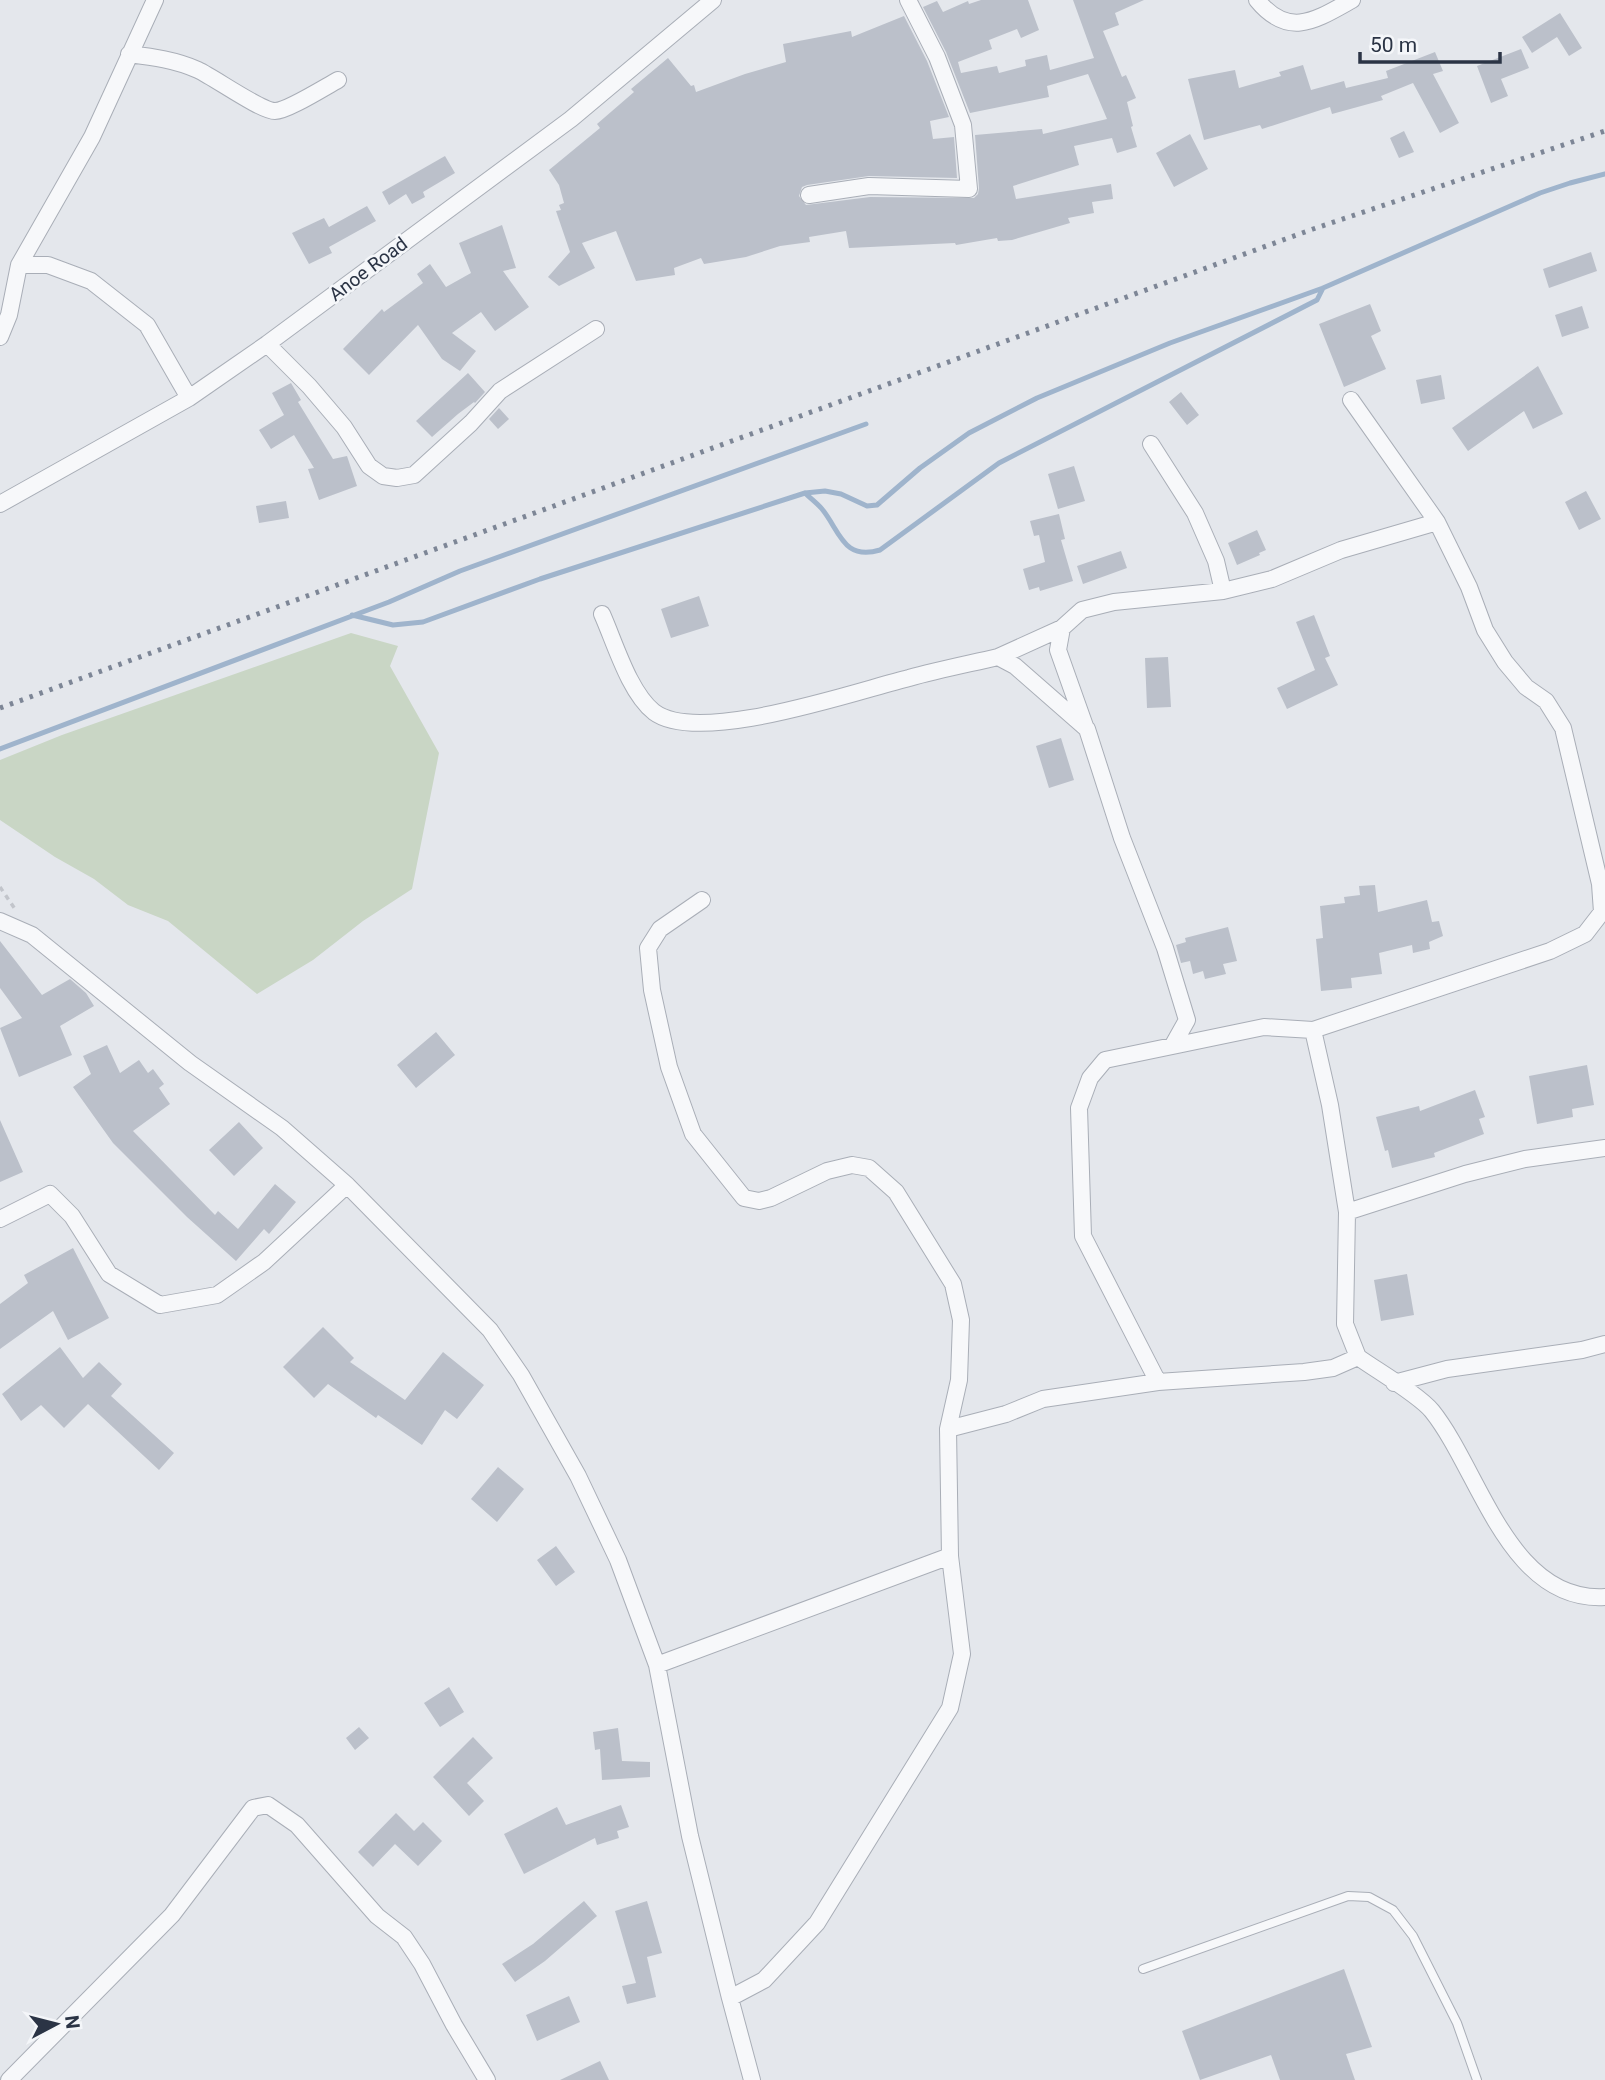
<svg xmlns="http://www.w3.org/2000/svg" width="1605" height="2080" font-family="Roboto,sans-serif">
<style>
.green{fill:#c9d6c5}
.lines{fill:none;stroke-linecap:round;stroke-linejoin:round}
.stream{stroke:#9fb4cc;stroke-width:5}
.building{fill:#bbc0ca}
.service-casing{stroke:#a9aeb7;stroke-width:10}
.minor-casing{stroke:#a9aeb7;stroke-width:18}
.path{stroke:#c2c5cb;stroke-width:3.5;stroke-dasharray:5 5;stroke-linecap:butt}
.service{stroke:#f7f8fa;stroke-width:8}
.minor{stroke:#f7f8fa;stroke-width:16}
.rail{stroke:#7d8696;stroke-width:5;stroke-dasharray:3.5 7;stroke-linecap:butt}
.labels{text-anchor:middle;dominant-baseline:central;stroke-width:5;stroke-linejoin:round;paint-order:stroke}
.street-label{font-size:19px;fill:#2b3445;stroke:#f4f6f9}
</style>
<rect width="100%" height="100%" fill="#e4e7ec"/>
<path class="green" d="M 351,633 L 398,646 L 390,666 L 439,753 L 412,889 L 363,921 L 313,960 L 257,994 L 168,921 L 128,905 L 94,879 L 55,857 L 0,820 L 0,760 L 62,735 Z"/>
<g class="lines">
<path class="stream" d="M 805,493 C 810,498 817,503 822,509 C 840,531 843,561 880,550 L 999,463 L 1317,300 L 1323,288
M 352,615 L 393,625 L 423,622 L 540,579 L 805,493 L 825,491 L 841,494 L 867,506 L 877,505 L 920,468 L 969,433 L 1037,398 L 1170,343 L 1323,288 L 1540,193 L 1570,183 L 1605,174
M 0,749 L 389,602 L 460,571 L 866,424"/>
</g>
<path class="building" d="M 981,0 L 1028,0 L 1039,30 L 1021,38 L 1017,29 L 989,40 L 992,49 L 958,62 L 961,73 L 997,66 L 999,73 L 1026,66 L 1025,60 L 1047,55 L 1050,70 L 1094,58 L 1073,0 L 1144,0 L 1115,13 L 1119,25 L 1103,31 L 1122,77 L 1126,75 L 1136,98 L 1127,102 L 1133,126 L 1131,127 L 1137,147 L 1117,153 L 1112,138 L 1074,146 L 1079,165 L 1013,186 L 1016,199 L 1111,184 L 1113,199 L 1092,202 L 1094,213 L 1068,218 L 1070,223 L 1012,240 L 998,241 L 997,238 L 956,245 L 955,243 L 849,248 L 846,231 L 809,237 L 810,242 L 780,246 L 746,257 L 704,264 L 701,258 L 674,268 L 675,275 L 636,281 L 616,231 L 582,243 L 595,268 L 559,286 L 548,277 L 570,252 L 556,211 L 561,210 L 559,205 L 564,203 L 559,185 L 549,170 L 600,128 L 597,124 L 634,92 L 631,89 L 668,58 L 691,86 L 694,85 L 696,92 L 745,74 L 786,62 L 783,44 L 851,31 L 852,37 L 904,16 L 927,61 L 949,117 L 930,121 L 933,139 L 954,137 L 957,178 L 869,176 L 807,185 L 802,187 L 799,196 L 806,205 L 870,197 L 974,198 L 978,194 L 979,188 L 975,135 L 1042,129 L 1043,134 L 1107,119 L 1088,74 L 1047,86 L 1049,97 L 970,113 L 946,52 L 923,7 L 937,1 L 943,12 L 968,1 L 969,4 Z
M 1560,13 L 1582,48 L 1569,56 L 1557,37 L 1532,53 L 1522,37 Z
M 1521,49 L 1529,68 L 1501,79 L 1508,96 L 1491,103 L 1477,66 Z
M 1435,52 L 1443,71 L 1433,74 L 1459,123 L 1440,133 L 1413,83 L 1381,96 L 1383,100 L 1332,114 L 1330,107 L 1262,129 L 1260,125 L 1204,140 L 1188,79 L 1235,70 L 1239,88 L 1281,76 L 1279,72 L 1303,65 L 1311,90 L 1344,81 L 1346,88 L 1388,78 L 1386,71 Z
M 1404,131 L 1414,152 L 1399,158 L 1390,138 Z
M 1190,134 L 1208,169 L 1174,187 L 1156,153 Z
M 445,156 L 455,173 L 423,192 L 425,197 L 412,204 L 406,194 L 389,205 L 382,192 Z
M 367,206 L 376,221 L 329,247 L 332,253 L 309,264 L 292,233 L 324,218 L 329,227 Z
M 502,225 L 516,268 L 503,271 L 529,307 L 495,331 L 481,312 L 452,333 L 476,351 L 460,371 L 442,359 L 418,325 L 369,375 L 343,349 L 382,309 L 384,312 L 423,283 L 417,274 L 430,264 L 446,287 L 471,273 L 459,243 Z
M 1591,252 L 1597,271 L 1549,288 L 1543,269 Z
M 1370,304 L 1381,331 L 1371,336 L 1386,369 L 1344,387 L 1319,324 Z
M 1582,306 L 1589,328 L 1562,337 L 1555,315 Z
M 1538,366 L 1563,414 L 1533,429 L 1524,411 L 1468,451 L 1452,428 Z
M 468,373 L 485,392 L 475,403 L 474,402 L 458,414 L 432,437 L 416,421 Z
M 1441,375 L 1445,399 L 1421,404 L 1416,380 Z
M 291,383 L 301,400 L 298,402 L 333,459 L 347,456 L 357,486 L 319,500 L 308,469 L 314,468 L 294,435 L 271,449 L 259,430 L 284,415 L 272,393 Z
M 1181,392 L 1199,415 L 1187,425 L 1169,402 Z
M 499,408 L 509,419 L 498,429 L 489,419 Z
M 1074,466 L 1085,501 L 1058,509 L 1048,474 Z
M 1586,491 L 1601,519 L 1579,530 L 1565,502 Z
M 286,501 L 289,518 L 259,523 L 256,506 Z
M 1059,514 L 1065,539 L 1061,540 L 1073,581 L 1040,591 L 1039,587 L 1029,590 L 1023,569 L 1045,562 L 1039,535 L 1034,536 L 1030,521 Z
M 1257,530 L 1266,550 L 1259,553 L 1260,555 L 1237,565 L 1228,543 Z
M 1121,551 L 1127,568 L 1083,584 L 1077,566 Z
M 699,596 L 709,626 L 671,638 L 661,609 Z
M 1314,615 L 1330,656 L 1325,658 L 1338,685 L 1287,709 L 1277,688 L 1315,670 L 1296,622 Z
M 1168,657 L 1171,707 L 1147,708 L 1145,658 Z
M 1061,738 L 1074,780 L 1049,788 L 1036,746 Z
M 1375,885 L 1378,912 L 1427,900 L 1432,922 L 1439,921 L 1443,936 L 1429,942 L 1430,949 L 1413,953 L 1412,945 L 1379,953 L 1382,974 L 1351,978 L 1352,988 L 1321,991 L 1316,939 L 1323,938 L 1320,906 L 1345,903 L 1344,897 L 1360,895 L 1359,886 Z
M 1228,927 L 1237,961 L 1223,964 L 1226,974 L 1205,979 L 1203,971 L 1193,974 L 1190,961 L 1181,963 L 1176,945 L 1186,942 L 1185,938 Z
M 0,941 L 42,995 L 70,979 L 86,993 L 94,1006 L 60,1026 L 72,1055 L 19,1077 L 0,1028 L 22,1018 L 0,988 Z
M 436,1032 L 455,1055 L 416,1088 L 397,1065 Z
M 107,1045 L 120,1073 L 139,1060 L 148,1073 L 153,1069 L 164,1084 L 159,1088 L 170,1104 L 133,1131 L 215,1215 L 218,1211 L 238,1229 L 275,1184 L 296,1202 L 269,1234 L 264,1229 L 236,1261 L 187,1217 L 113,1143 L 73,1087 L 91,1074 L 83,1056 Z
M 1587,1065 L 1594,1105 L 1572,1109 L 1573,1117 L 1537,1124 L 1529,1076 Z
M 1475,1090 L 1485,1117 L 1479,1119 L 1484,1134 L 1434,1153 L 1435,1157 L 1392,1168 L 1388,1150 L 1385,1151 L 1376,1117 L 1419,1106 L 1420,1111 Z
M 0,1120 L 23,1172 L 0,1182 Z
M 239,1122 L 263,1148 L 234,1176 L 209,1150 Z
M 73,1248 L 109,1318 L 68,1340 L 53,1311 L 0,1349 L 0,1304 L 28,1283 L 24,1275 Z
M 1407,1274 L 1414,1315 L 1381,1321 L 1374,1280 Z
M 323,1327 L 354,1358 L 350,1362 L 405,1400 L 443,1352 L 484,1385 L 457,1419 L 445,1410 L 422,1445 L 378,1415 L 376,1418 L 328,1384 L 314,1398 L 283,1367 Z
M 60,1347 L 83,1378 L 99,1362 L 122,1384 L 111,1396 L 174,1453 L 159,1470 L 88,1404 L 64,1428 L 41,1405 L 21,1421 L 2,1394 Z
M 498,1467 L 524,1489 L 497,1522 L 471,1499 Z
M 556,1546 L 575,1572 L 556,1586 L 537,1560 Z
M 449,1687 L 464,1712 L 440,1727 L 424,1703 Z
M 359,1727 L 369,1738 L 355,1750 L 346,1738 Z
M 618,1728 L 622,1761 L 650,1762 L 650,1777 L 602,1780 L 600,1749 L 595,1750 L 593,1732 Z
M 473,1737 L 493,1758 L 467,1783 L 484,1801 L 469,1816 L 433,1777 Z
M 621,1805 L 629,1827 L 617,1831 L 619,1838 L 597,1845 L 595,1838 L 524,1874 L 504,1834 L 557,1807 L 566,1825 Z
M 396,1813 L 414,1831 L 423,1822 L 442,1841 L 418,1866 L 395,1844 L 373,1867 L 358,1852 Z
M 584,1901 L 597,1916 L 545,1961 L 515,1982 L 502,1964 L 533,1944 Z
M 647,1901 L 662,1953 L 647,1957 L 656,1997 L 627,2004 L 622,1986 L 636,1983 L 615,1911 Z
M 1344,1969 L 1372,2047 L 1346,2054 L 1355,2080 L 1280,2080 L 1271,2055 L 1200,2080 L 1182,2031 Z
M 569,1996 L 580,2022 L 537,2041 L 526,2015 Z
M 600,2061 L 609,2080 L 560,2080 Z"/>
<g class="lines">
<defs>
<path id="service" d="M 1143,1969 L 1348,1896 L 1369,1897 L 1393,1910 L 1413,1936 L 1457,2023 L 1477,2080"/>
<path id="minor" d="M 1257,0 C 1289,39 1316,20 1352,0
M 129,54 C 153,57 176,60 198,70 C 215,78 261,111 275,111 C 287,111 325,87 338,80
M 809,195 L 869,186 L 969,189 L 963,125 L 937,57 L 908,0
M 19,265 L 48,265 L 91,281 L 147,325 L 189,398
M 0,337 L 9,315 L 19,265 L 92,137 L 155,0
M 267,344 L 309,386 L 344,427 L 369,466 L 383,476 L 397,478 L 414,475 L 471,423 L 500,391 L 596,329
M 1151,444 L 1195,513 L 1216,561 L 1223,591
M 0,504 L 189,398 L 267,344 L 571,119 L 713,0
M 602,614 C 615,643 629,692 654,712 C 699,746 856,691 909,678 C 938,670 968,664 998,657 L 1015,666 L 1087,729 L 1122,838 L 1165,948 L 1187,1020 L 1173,1045
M 998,657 L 1062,628
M 1085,726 L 1058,650 L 1062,628 L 1082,610 L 1114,602 L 1223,591 L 1272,579 L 1341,550 L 1437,522
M 702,900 L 660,929 L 648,948 L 652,990 L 669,1067 L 693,1134 L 744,1198 L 759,1201 L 771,1198 L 827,1171 L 852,1165 L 869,1168 L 896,1192 L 953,1284 L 961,1320 L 959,1380 L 948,1429
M 0,921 L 32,935 L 190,1063 L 282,1128 L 347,1185 L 490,1330 L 521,1375 L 578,1476 L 618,1560 L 657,1665 L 690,1836 L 730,1998 L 764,1980 L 817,1923 L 950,1708 L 962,1654 L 950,1556 L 948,1429 L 1006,1414 L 1043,1399 L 1158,1382 L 1083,1236 L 1079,1108 L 1090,1078 L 1105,1060 L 1264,1027 L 1313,1030 L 1550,951 L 1585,934 L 1602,912 L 1600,884 L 1563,728 L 1546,701 L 1526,687 L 1505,662 L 1485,630 L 1469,587 L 1437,522 L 1351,400
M 1347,1212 L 1465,1174 L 1525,1159 L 1605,1148
M 0,1219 L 50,1194 L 72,1216 L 109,1274 L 160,1305 L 217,1295 L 264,1262 L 347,1185
M 1358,1357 C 1376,1370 1419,1395 1432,1411 C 1480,1471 1509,1603 1605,1597
M 1158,1382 L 1304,1372 L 1333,1368 L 1358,1357 L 1345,1324 L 1347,1212 L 1330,1105 L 1313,1030
M 1394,1383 L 1447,1369 L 1582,1350 L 1605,1344
M 657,1665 L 950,1556
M 730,1998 L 752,2080
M 9,2080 L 172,1915 L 253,1808 L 268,1805 L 297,1825 L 377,1916 L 404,1937 L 422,1964 L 454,2025 L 487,2080"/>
</defs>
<use href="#service" class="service-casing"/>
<use href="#minor" class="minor-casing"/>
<path class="path" d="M 0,887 L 15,909"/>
<use href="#service" class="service"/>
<use href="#minor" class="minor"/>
<path class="rail" d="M 0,708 L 1313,229 L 1605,131"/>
</g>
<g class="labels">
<g class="street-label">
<text transform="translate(368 269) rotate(-37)">Anoe Road</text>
</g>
</g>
<g transform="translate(56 2024) rotate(83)" stroke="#f4f6f9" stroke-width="5" paint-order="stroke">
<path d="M0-5L12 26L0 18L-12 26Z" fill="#2b3445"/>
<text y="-10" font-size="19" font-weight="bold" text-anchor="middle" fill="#2b3445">N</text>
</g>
<path d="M1360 52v10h140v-10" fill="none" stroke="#2b3445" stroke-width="3.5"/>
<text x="1370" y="52" font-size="21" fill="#2b3445" stroke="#f4f6f9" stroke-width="5" paint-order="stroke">50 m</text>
</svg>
